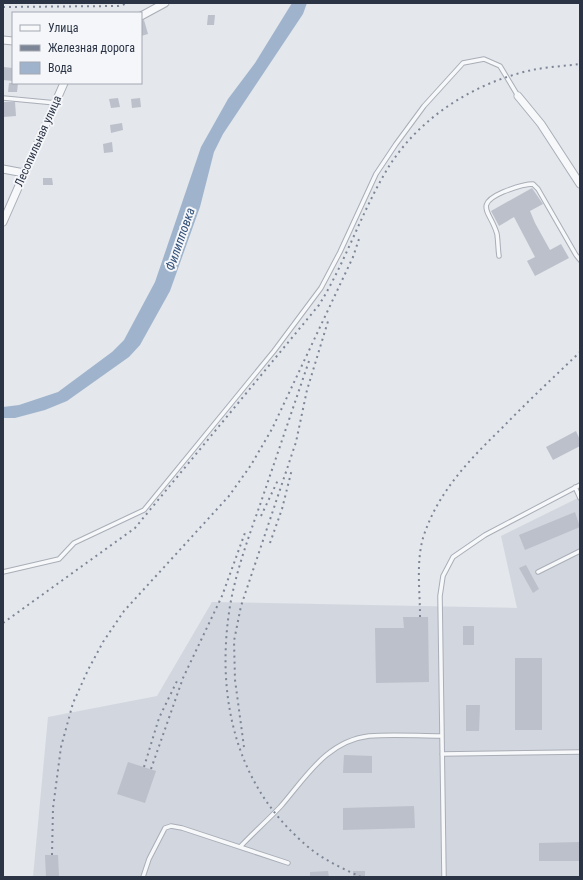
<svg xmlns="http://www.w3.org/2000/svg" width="583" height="880" font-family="'Roboto Condensed',sans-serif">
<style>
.built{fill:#d2d6de}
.water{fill:#9fb4cc}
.building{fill:#bbc0ca}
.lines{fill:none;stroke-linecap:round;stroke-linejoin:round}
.lane-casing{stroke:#a9aeb7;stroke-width:5.5}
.street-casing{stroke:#a9aeb7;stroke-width:9}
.lane{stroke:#f7f8fa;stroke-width:3.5}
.street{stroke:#f7f8fa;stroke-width:7}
.rail{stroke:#7d8696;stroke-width:2;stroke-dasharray:2 4;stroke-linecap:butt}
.labels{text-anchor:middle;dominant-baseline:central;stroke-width:4;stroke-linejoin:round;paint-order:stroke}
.street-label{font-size:12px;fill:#2b3445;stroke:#f4f6f9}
.water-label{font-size:13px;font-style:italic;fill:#34527a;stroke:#f4f6f9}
</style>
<rect width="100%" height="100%" fill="#e4e7ec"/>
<path class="built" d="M 580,497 L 580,877 L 33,877 L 48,717 L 157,696 L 212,602 L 517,608 L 501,536 Z"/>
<path class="water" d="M 292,3 L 307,3 L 303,14 L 223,134 L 214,152 L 200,207 L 170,291 L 140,345 L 129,357 L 67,401 L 45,410 L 15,418 L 3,418 L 3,407 L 19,405 L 58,392 L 112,352 L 124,340 L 155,282 L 201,147 L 228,99 L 255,63 Z"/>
<path class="building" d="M 208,15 L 215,15 L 214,25 L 207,25 Z
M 144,20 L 148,34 L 141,36 L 141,21 Z
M 3,67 L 13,68 L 13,81 L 3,80 Z
M 9,83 L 18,83 L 17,92 L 8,92 Z
M 118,98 L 120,107 L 111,108 L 109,99 Z
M 140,98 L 141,107 L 132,108 L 131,99 Z
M 3,102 L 15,102 L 16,116 L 3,117 Z
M 122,123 L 123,130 L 111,133 L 110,125 Z
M 112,142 L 113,152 L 104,153 L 103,144 Z
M 43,178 L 52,178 L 53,185 L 43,185 Z
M 532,188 L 543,204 L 530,211 L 535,223 L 550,250 L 561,244 L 569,258 L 535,276 L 527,261 L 535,257 L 514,217 L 499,226 L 491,211 Z
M 576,431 L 580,440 L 580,446 L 553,460 L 546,447 Z
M 575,512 L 580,527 L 525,550 L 519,535 Z
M 526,565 L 539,589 L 533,593 L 519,568 Z
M 403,617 L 428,617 L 429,682 L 376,683 L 375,628 L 404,628 Z
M 463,626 L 474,626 L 474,645 L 463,645 Z
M 515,658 L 542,658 L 542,730 L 515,730 Z
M 466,705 L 480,705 L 479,731 L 466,731 Z
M 344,755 L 372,756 L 372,773 L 343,773 Z
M 128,762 L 156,771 L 145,803 L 117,794 Z
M 414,806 L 415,828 L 343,830 L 343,808 Z
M 580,842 L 580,861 L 539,861 L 539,843 Z
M 45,855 L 58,855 L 59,877 L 46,877 Z
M 328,871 L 329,877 L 310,877 L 310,872 Z
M 353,871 L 365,871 L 365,877 L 353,877 Z"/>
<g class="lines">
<defs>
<path id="lane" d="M 3,98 L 56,103
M 499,256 C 498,249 498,241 497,234 C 491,212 473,205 503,192 C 513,188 523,184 533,184 L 538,189 L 576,255 L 580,260
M 575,487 L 580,498
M 3,572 L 59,559 L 74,543 L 144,510 L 274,351 L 321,288 L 340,252 L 376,174 L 396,144 L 424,106 L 463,63 L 484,59 L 500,66 L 518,96
M 538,572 L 580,551
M 442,754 L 580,752
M 240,847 C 253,833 268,820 281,806 C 306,777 327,741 369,736 C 393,734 418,736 442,736
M 143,877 L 149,859 L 165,828 L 171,826 L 182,828 L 288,863
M 444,877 L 440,596 L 443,576 L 453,557 L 485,535 L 580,485"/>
<path id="street" d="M 141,16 L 165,3
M 3,40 L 13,41
M 518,96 L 541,124 L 580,184
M 3,169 L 24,173
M 3,222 L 64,83"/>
</defs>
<use href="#lane" class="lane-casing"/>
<use href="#street" class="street-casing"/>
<use href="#lane" class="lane"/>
<use href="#street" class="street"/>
<path class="rail" d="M 3,7 L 118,6 L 129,3
M 309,361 C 293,408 277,455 261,502 C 249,536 236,571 230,606 C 217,686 231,769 289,829 C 297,837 306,846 316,853 C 330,863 346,870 361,877
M 261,516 L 278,480
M 270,543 L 282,509 L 292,469
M 420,617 C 420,591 416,563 423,538 C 437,493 469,460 502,428 C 527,402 554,377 580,352
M 3,623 L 135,528 L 319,305 C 345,263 360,216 385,173 C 416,119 473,83 532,70 C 547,67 564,66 580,64
M 244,747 L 235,680 L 234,641 L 241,606 L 296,442 L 307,390 L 329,318
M 144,767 L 159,718 L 177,681
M 151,769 L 183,678 L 222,596 L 246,530
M 52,855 L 53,808 L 61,747 L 73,703 L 88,670 L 103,642 L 124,611 L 229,496 L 251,465 L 272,429 L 353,257 L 360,236"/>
</g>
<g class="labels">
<g class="street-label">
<text transform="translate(38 141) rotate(-66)">Лесопильная улица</text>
</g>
<g class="water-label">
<text transform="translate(180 239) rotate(-71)">Филипповка</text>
</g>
</g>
<rect width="583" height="880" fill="none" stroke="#2b3445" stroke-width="8"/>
<rect x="12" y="12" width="130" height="72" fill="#f4f6f9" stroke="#a4a8b1"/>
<rect x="20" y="25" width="20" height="6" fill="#f7f8fa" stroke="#a4a8b1"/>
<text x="48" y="32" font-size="12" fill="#2b3445">Улица</text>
<rect x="20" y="45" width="20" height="6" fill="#7d8696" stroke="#a4a8b1"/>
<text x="48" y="52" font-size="12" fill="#2b3445">Железная дорога</text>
<rect x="20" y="62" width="20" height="12" fill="#9fb4cc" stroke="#a4a8b1"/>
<text x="48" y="72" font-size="12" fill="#2b3445">Вода</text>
</svg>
